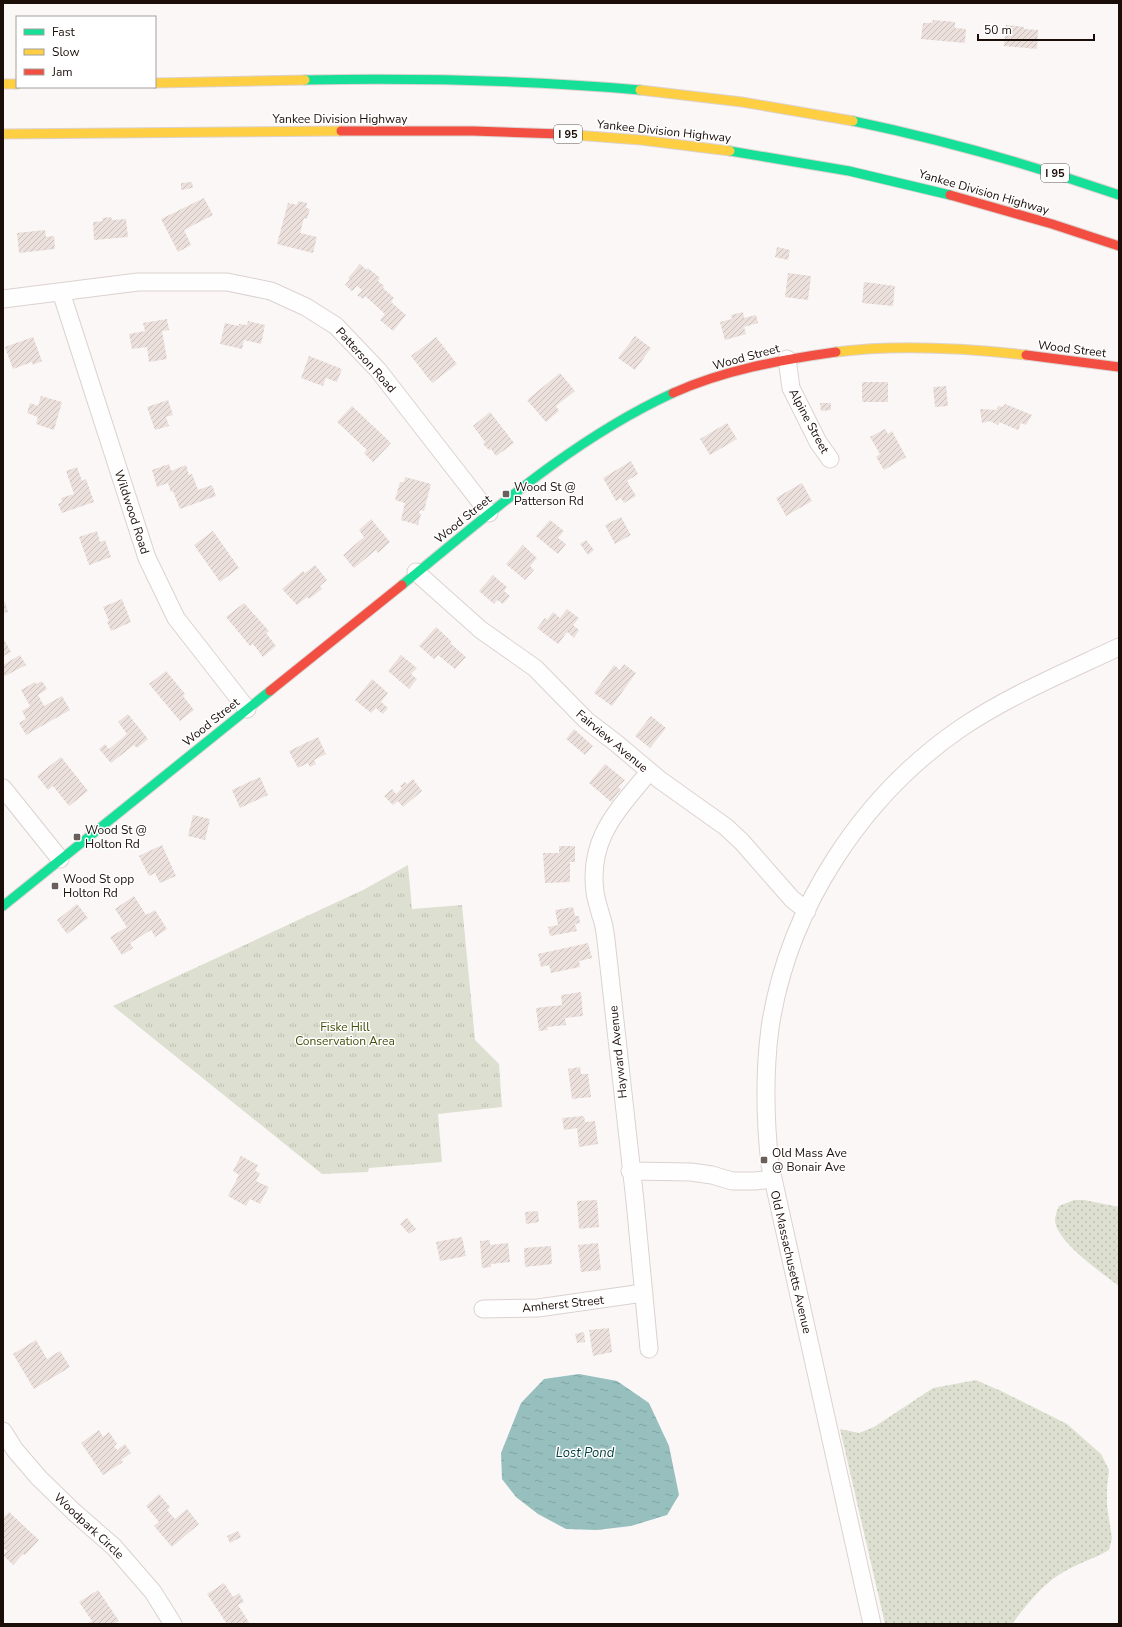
<svg xmlns="http://www.w3.org/2000/svg" width="1122" height="1627" font-family="'Nunito Sans',sans-serif">
<style>
.grass{fill:url(#grass-dots)}
.park{fill:url(#park-tufts)}
.water{fill:url(#water-ripples)}
.building{fill:url(#building-hatch)}
.lines{fill:none;stroke-linecap:round;stroke-linejoin:round}
.street-casing{stroke:#dcd2cf;stroke-width:19}
.fast-casing{stroke:#dcd2cf;stroke-width:11}
.slow-casing{stroke:#dcd2cf;stroke-width:11}
.jam-casing{stroke:#dcd2cf;stroke-width:11}
.street{stroke:#fefefe;stroke-width:17}
.fast{stroke:#16e098;stroke-width:9}
.slow{stroke:#ffcf43;stroke-width:9}
.jam{stroke:#f24e42;stroke-width:9}
.poi-dot{fill:#69605c;stroke:#fff;stroke-width:1.5}
.labels{text-anchor:middle;dominant-baseline:central;stroke-width:3;stroke-linejoin:round;paint-order:stroke}
.shield{fill:#fff;stroke:#5f5653;stroke-width:1}
.shield-label{font-size:11px;font-weight:bold;fill:#1b0e09}
.street-label{font-size:12px;fill:#1b0e09;stroke:#fff}
.poi-label{font-size:12px;fill:#1b0e09;stroke:#fff;text-anchor:start}
.park-label{font-size:12px;fill:#415008;stroke:#fff}
.water-label{font-size:13px;font-style:italic;fill:#054040;stroke:#fff}
</style>
<defs>
<pattern id="grass-dots" width="8" height="8" patternUnits="userSpaceOnUse"><rect width="8" height="8" fill="#dde0d0"/><path d="M2 2h.1M6 6h.1" fill="none" stroke="#bdbfb1" stroke-width="1.8" stroke-linecap="round"/></pattern>
<pattern id="park-tufts" width="24" height="20" patternUnits="userSpaceOnUse"><rect width="24" height="20" fill="#dde0d0"/><path d="M3 7l-1-3M5 7V3M7 7l1-3M15 17l-1-3M17 17v-4M19 17l1-3" fill="none" stroke="#bdbfb1"/></pattern>
<pattern id="water-ripples" width="26" height="14" patternUnits="userSpaceOnUse"><rect width="26" height="14" fill="#96bfbe"/><path d="M2 4q2-2 4 0t4 0M15 11q2-2 4 0t4 0" fill="none" stroke="#81a3a2"/></pattern>
<pattern id="building-hatch" width="6" height="6" patternUnits="userSpaceOnUse"><rect width="6" height="6" fill="#ebe0db"/><path d="M-1 1l2-2M0 6l6-6M5 7l2-2" fill="none" stroke="#c9bfbb"/></pattern>
</defs>
<rect width="100%" height="100%" fill="#fbf7f6"/>
<path class="grass" d="M 1074,1200 L 1084,1200 L 1119,1207 L 1119,1286 C 1102,1273 1057,1242 1055,1221 C 1055,1215 1057,1211 1059,1206 Z
M 976,1380 L 1001,1391 L 1067,1424 L 1101,1454 L 1109,1470 L 1107,1487 L 1107,1506 L 1112,1538 L 1109,1550 C 1096,1558 1081,1562 1067,1570 C 1044,1582 1028,1603 1012,1624 L 885,1624 L 840,1429 L 859,1433 L 874,1427 L 933,1388 Z"/>
<path class="park" d="M 408,865 L 412,909 L 462,905 L 475,1040 L 499,1064 L 502,1107 L 438,1114 L 442,1162 L 369,1168 L 368,1172 L 322,1174 L 113,1006 L 363,890 Z"/>
<path class="water" d="M 579,1374 L 617,1381 L 649,1403 L 669,1446 L 679,1495 L 667,1515 L 631,1526 L 597,1530 L 566,1529 L 538,1514 L 516,1497 L 502,1479 L 501,1453 L 521,1403 L 544,1379 Z"/>
<path class="building" d="M 933,20 L 955,22 L 955,28 L 966,29 L 965,43 L 921,39 L 923,23 L 932,23 Z
M 1006,25 L 1024,27 L 1024,29 L 1038,30 L 1037,49 L 1004,46 Z
M 192,182 L 193,188 L 181,190 L 181,183 Z
M 204,198 L 213,215 L 184,230 L 191,245 L 178,252 L 161,219 Z
M 298,201 L 307,203 L 306,208 L 310,209 L 307,219 L 304,218 L 300,233 L 317,237 L 313,253 L 277,244 L 288,203 L 297,205 Z
M 111,217 L 112,220 L 126,219 L 128,237 L 94,240 L 93,222 L 103,221 L 102,218 Z
M 45,230 L 46,237 L 54,236 L 55,249 L 19,253 L 17,233 Z
M 777,247 L 790,250 L 788,260 L 775,257 Z
M 360,264 L 367,270 L 368,268 L 380,278 L 378,281 L 384,286 L 383,288 L 394,298 L 391,302 L 406,315 L 393,331 L 380,320 L 385,314 L 365,296 L 363,299 L 357,295 L 362,290 L 357,286 L 352,291 L 345,285 L 350,279 L 348,278 Z
M 788,273 L 811,276 L 808,300 L 785,297 Z
M 864,282 L 895,286 L 893,306 L 862,303 Z
M 743,312 L 744,318 L 756,315 L 758,323 L 744,327 L 746,334 L 725,340 L 720,322 L 732,319 L 731,315 Z
M 167,319 L 169,330 L 162,331 L 167,359 L 149,362 L 147,347 L 132,349 L 129,334 L 145,331 L 143,323 Z
M 248,321 L 265,325 L 261,344 L 244,340 L 242,349 L 220,344 L 225,323 L 239,326 L 239,324 L 247,325 Z
M 635,336 L 651,348 L 635,370 L 618,358 Z
M 33,337 L 42,361 L 33,365 L 32,362 L 13,369 L 5,347 Z
M 436,337 L 457,364 L 432,383 L 411,356 Z
M 309,356 L 342,369 L 337,382 L 326,378 L 323,386 L 301,378 Z
M 560,373 L 575,391 L 556,406 L 559,411 L 546,422 L 527,400 Z
M 862,382 L 888,382 L 888,402 L 862,402 Z
M 946,386 L 948,406 L 935,407 L 933,387 Z
M 41,396 L 62,402 L 54,430 L 36,424 L 38,417 L 27,413 L 30,403 L 38,406 Z
M 168,400 L 173,415 L 166,417 L 169,426 L 155,430 L 147,407 Z
M 820,403 L 831,403 L 831,410 L 821,411 Z
M 1005,404 L 1032,415 L 1026,425 L 1021,423 L 1018,430 L 999,422 L 998,425 L 990,421 L 982,423 L 980,409 L 996,410 L 998,406 L 1003,407 Z
M 352,406 L 391,443 L 373,462 L 364,453 L 367,450 L 337,422 Z
M 490,412 L 514,443 L 496,456 L 491,449 L 489,450 L 483,444 L 485,442 L 473,426 Z
M 727,423 L 737,439 L 710,455 L 700,439 Z
M 885,429 L 888,434 L 892,431 L 906,457 L 884,470 L 876,457 L 880,454 L 870,437 Z
M 631,461 L 638,474 L 627,481 L 636,496 L 624,503 L 621,498 L 616,501 L 603,478 Z
M 169,464 L 171,471 L 186,465 L 189,475 L 192,474 L 198,490 L 212,485 L 216,496 L 180,509 L 173,491 L 171,492 L 168,483 L 157,487 L 152,470 Z
M 77,467 L 82,481 L 86,479 L 94,502 L 62,513 L 58,504 L 62,502 L 61,498 L 74,494 L 66,471 Z
M 405,477 L 431,484 L 424,511 L 420,510 L 419,513 L 421,514 L 418,525 L 401,520 L 405,503 L 395,500 L 400,482 L 404,482 Z
M 802,483 L 812,501 L 786,516 L 776,498 Z
M 621,517 L 631,535 L 615,544 L 605,525 Z
M 371,519 L 390,542 L 378,553 L 376,550 L 354,568 L 343,555 L 364,537 L 359,530 Z
M 550,520 L 564,531 L 558,538 L 566,544 L 558,554 L 536,536 Z
M 97,531 L 100,542 L 105,540 L 111,557 L 89,565 L 79,537 Z
M 213,531 L 239,568 L 220,582 L 194,545 Z
M 586,540 L 594,550 L 588,555 L 580,544 Z
M 523,545 L 537,558 L 530,566 L 534,570 L 525,580 L 506,564 Z
M 315,565 L 327,580 L 320,586 L 322,589 L 309,599 L 307,597 L 297,605 L 282,589 L 303,571 L 305,573 Z
M 493,575 L 507,587 L 504,591 L 510,596 L 503,604 L 497,600 L 494,604 L 479,591 Z
M 122,599 L 131,622 L 111,631 L 107,622 L 109,621 L 103,607 Z
M 3,602 L 5,602 L 8,612 L 3,613 Z
M 244,603 L 269,631 L 266,633 L 276,646 L 263,657 L 253,644 L 250,646 L 226,617 Z
M 567,609 L 579,618 L 573,625 L 579,630 L 574,638 L 567,632 L 558,644 L 537,628 L 545,618 L 547,620 L 553,612 L 560,618 Z
M 436,627 L 451,641 L 450,643 L 466,657 L 455,669 L 438,655 L 434,659 L 419,646 Z
M 3,638 L 11,652 L 3,656 Z
M 20,655 L 26,665 L 3,677 L 3,665 Z
M 401,655 L 417,668 L 411,674 L 417,679 L 409,689 L 388,671 Z
M 624,664 L 636,673 L 612,706 L 594,693 L 614,665 L 620,670 Z
M 166,671 L 185,694 L 183,696 L 194,710 L 180,721 L 149,684 Z
M 372,679 L 388,693 L 381,702 L 388,708 L 383,714 L 376,708 L 371,713 L 355,700 Z
M 42,681 L 47,689 L 38,695 L 44,706 L 62,696 L 70,710 L 26,735 L 19,723 L 26,719 L 22,711 L 30,706 L 21,690 L 35,682 L 36,684 Z
M 128,714 L 148,739 L 137,748 L 134,745 L 111,763 L 99,749 L 105,744 L 109,749 L 127,734 L 118,722 Z
M 651,716 L 666,728 L 650,748 L 635,736 Z
M 574,729 L 593,746 L 585,755 L 566,739 Z
M 318,737 L 326,754 L 314,760 L 316,764 L 310,767 L 308,763 L 298,768 L 289,751 Z
M 61,757 L 88,791 L 69,806 L 53,786 L 48,790 L 37,776 Z
M 605,764 L 625,780 L 618,787 L 621,789 L 611,802 L 589,783 Z
M 260,777 L 268,795 L 240,808 L 232,790 Z
M 413,779 L 422,791 L 403,807 L 398,801 L 393,805 L 384,796 L 392,789 L 396,794 L 402,788 L 400,786 L 405,782 L 407,784 Z
M 193,815 L 210,819 L 205,840 L 188,836 Z
M 162,845 L 176,876 L 160,883 L 155,873 L 149,876 L 139,856 Z
M 559,846 L 575,846 L 575,862 L 570,862 L 570,882 L 545,883 L 543,853 L 559,853 Z
M 134,896 L 146,915 L 155,910 L 167,929 L 155,937 L 151,930 L 130,943 L 133,948 L 122,955 L 110,937 L 127,927 L 115,909 Z
M 77,904 L 88,918 L 67,934 L 57,920 Z
M 573,907 L 575,916 L 579,916 L 580,923 L 575,924 L 577,931 L 550,936 L 548,927 L 558,925 L 555,910 Z
M 588,943 L 592,958 L 579,961 L 580,967 L 551,973 L 549,965 L 541,967 L 538,954 Z
M 581,992 L 583,1016 L 565,1018 L 566,1025 L 547,1027 L 548,1030 L 539,1031 L 536,1008 L 562,1005 L 561,995 Z
M 580,1067 L 581,1074 L 588,1074 L 591,1097 L 572,1099 L 568,1069 Z
M 584,1116 L 585,1122 L 595,1121 L 598,1144 L 579,1147 L 577,1128 L 564,1130 L 562,1118 Z
M 241,1156 L 258,1165 L 255,1171 L 260,1173 L 256,1181 L 269,1187 L 260,1204 L 250,1199 L 246,1206 L 228,1196 L 239,1175 L 233,1171 Z
M 597,1200 L 599,1227 L 579,1229 L 577,1201 Z
M 538,1211 L 539,1222 L 526,1224 L 525,1212 Z
M 407,1218 L 416,1229 L 409,1234 L 400,1224 Z
M 462,1237 L 466,1256 L 440,1261 L 436,1242 Z
M 490,1240 L 490,1245 L 508,1243 L 510,1262 L 491,1264 L 491,1267 L 482,1268 L 480,1241 Z
M 598,1243 L 601,1270 L 581,1272 L 578,1245 Z
M 551,1246 L 552,1264 L 525,1267 L 524,1248 Z
M 609,1328 L 612,1352 L 593,1356 L 589,1330 Z
M 584,1332 L 585,1342 L 577,1343 L 575,1334 Z
M 36,1340 L 47,1359 L 60,1351 L 70,1367 L 34,1389 L 13,1354 Z
M 99,1430 L 103,1437 L 109,1432 L 117,1444 L 114,1446 L 117,1450 L 125,1444 L 131,1453 L 121,1460 L 123,1462 L 103,1475 L 81,1443 Z
M 159,1494 L 170,1507 L 167,1510 L 175,1519 L 187,1509 L 199,1524 L 172,1547 L 154,1526 L 159,1522 L 146,1506 Z
M 9,1512 L 39,1540 L 25,1555 L 23,1554 L 13,1565 L 3,1555 L 7,1551 L 3,1548 L 3,1518 Z
M 238,1531 L 241,1537 L 230,1543 L 227,1536 Z
M 224,1583 L 233,1597 L 239,1593 L 244,1602 L 238,1605 L 250,1624 L 227,1624 L 207,1594 Z
M 98,1590 L 119,1621 L 114,1624 L 87,1624 L 92,1621 L 79,1602 Z"/>
<g class="lines">
<defs>
<path id="street" d="M 61,292 L 147,558 L 176,618 L 247,709
M 3,299 L 138,282 L 227,282 L 271,291 L 306,307 L 336,326 L 378,370 L 489,513
M 787,359 L 791,388 L 818,442 L 830,459
M 416,572 L 481,630 L 535,668 L 586,720 L 616,743 L 660,780 L 726,827 L 742,842 L 792,899 L 807,911
M 649,772 C 618,810 588,838 595,892 C 596,900 599,908 601,916 C 604,923 605,932 606,940 L 635,1201 L 649,1349
M 3,788 L 60,859
M 630,1171 L 691,1172 L 712,1175 L 732,1181 L 755,1181 L 772,1179
M 483,1309 L 538,1308 L 643,1293
M 3,1431 L 15,1450 L 39,1478 L 74,1512 L 114,1547 L 153,1592 L 173,1624
M 872,1624 L 770,1165 C 765,1119 764,1074 770,1028 C 788,908 862,796 961,728 C 1010,695 1066,672 1119,647"/>
<path id="fast" d="M 305,80 C 417,78 528,80 640,90
M 853,121 C 944,140 1032,165 1119,195
M 730,151 L 849,171 L 950,195
M 402,585 C 488,515 571,440 673,393
M 3,906 L 270,691"/>
<path id="slow" d="M 155,83 L 305,80
M 3,84 L 17,84
M 640,90 L 742,102 L 853,121
M 3,134 L 341,131
M 561,134 L 641,140 L 730,151
M 836,352 C 898,344 964,348 1026,355"/>
<path id="jam" d="M 341,131 L 473,131 L 561,134
M 950,195 L 1052,224 L 1119,246
M 1026,355 L 1119,367
M 673,393 C 724,370 780,360 836,352
M 270,691 L 402,585"/>
</defs>
<use href="#street" class="street-casing"/>
<use href="#fast" class="fast-casing"/>
<use href="#slow" class="slow-casing"/>
<use href="#jam" class="jam-casing"/>
<use href="#street" class="street"/>
<use href="#fast" class="fast"/>
<use href="#slow" class="slow"/>
<use href="#jam" class="jam"/>
</g>
<g class="poi-dot">
<rect x="502" y="490" width="8" height="8" rx="2"/>
<rect x="73" y="833" width="8" height="8" rx="2"/>
<rect x="51" y="882" width="8" height="8" rx="2"/>
<rect x="760" y="1156" width="8" height="8" rx="2"/>
</g>
<g class="labels">
<g class="shield">
<rect x="554" y="125" width="28" height="18" rx="3"/>
<rect x="1041" y="164" width="28" height="18" rx="3"/>
</g>
<g class="shield-label">
<text x="568" y="134">I 95</text>
<text x="1055" y="173">I 95</text>
</g>
<g class="street-label">
<text x="340" y="119">Yankee Division Highway</text>
<text transform="translate(664 131) rotate(6)">Yankee Division Highway</text>
<text transform="translate(984 192) rotate(16)">Yankee Division Highway</text>
<text transform="translate(1072 349) rotate(7)">Wood Street</text>
<text transform="translate(746 357) rotate(-15)">Wood Street</text>
<text transform="translate(366 360) rotate(48)">Patterson Road</text>
<text transform="translate(809 421) rotate(62)">Alpine Street</text>
<text transform="translate(132 512) rotate(72)">Wildwood Road</text>
<text transform="translate(463 519) rotate(-39)">Wood Street</text>
<text transform="translate(211 722) rotate(-39)">Wood Street</text>
<text transform="translate(612 741) rotate(40)">Fairview Avenue</text>
<text transform="translate(618 1052) rotate(-96)">Hayward Avenue</text>
<text transform="translate(791 1262) rotate(77)">Old Massachusetts Avenue</text>
<text transform="translate(563 1304) rotate(-6)">Amherst Street</text>
<text transform="translate(89 1526) rotate(43)">Woodpark Circle</text>
</g>
<g class="poi-label">
<text x="514" y="487">Wood St @<tspan x="514" dy="14">Patterson Rd</tspan></text>
<text x="85" y="830">Wood St @<tspan x="85" dy="14">Holton Rd</tspan></text>
<text x="63" y="879">Wood St opp<tspan x="63" dy="14">Holton Rd</tspan></text>
<text x="772" y="1153">Old Mass Ave<tspan x="772" dy="14">@ Bonair Ave</tspan></text>
</g>
<g class="park-label">
<text x="345" y="1027">Fiske Hill<tspan x="345" dy="14">Conservation Area</tspan></text>
</g>
<g class="water-label">
<text x="585" y="1453">Lost Pond</text>
</g>
</g>
<rect width="1122" height="1627" fill="none" stroke="#1b0e09" stroke-width="8"/>
<rect x="16" y="16" width="140" height="72" fill="#ffffff" stroke="#a49f9d"/>
<rect x="24" y="29" width="20" height="6" fill="#16e098" stroke="#a49f9d"/>
<text x="52" y="36" font-size="12" fill="#1b0e09">Fast</text>
<rect x="24" y="49" width="20" height="6" fill="#ffcf43" stroke="#a49f9d"/>
<text x="52" y="56" font-size="12" fill="#1b0e09">Slow</text>
<rect x="24" y="69" width="20" height="6" fill="#f24e42" stroke="#a49f9d"/>
<text x="52" y="76" font-size="12" fill="#1b0e09">Jam</text>
<path d="M978 34v6h116v-6" fill="none" stroke="#1b0e09" stroke-width="2"/>
<text x="984" y="34" font-size="12" fill="#1b0e09" stroke="#ffffff" stroke-width="3" paint-order="stroke">50 m</text>
</svg>
